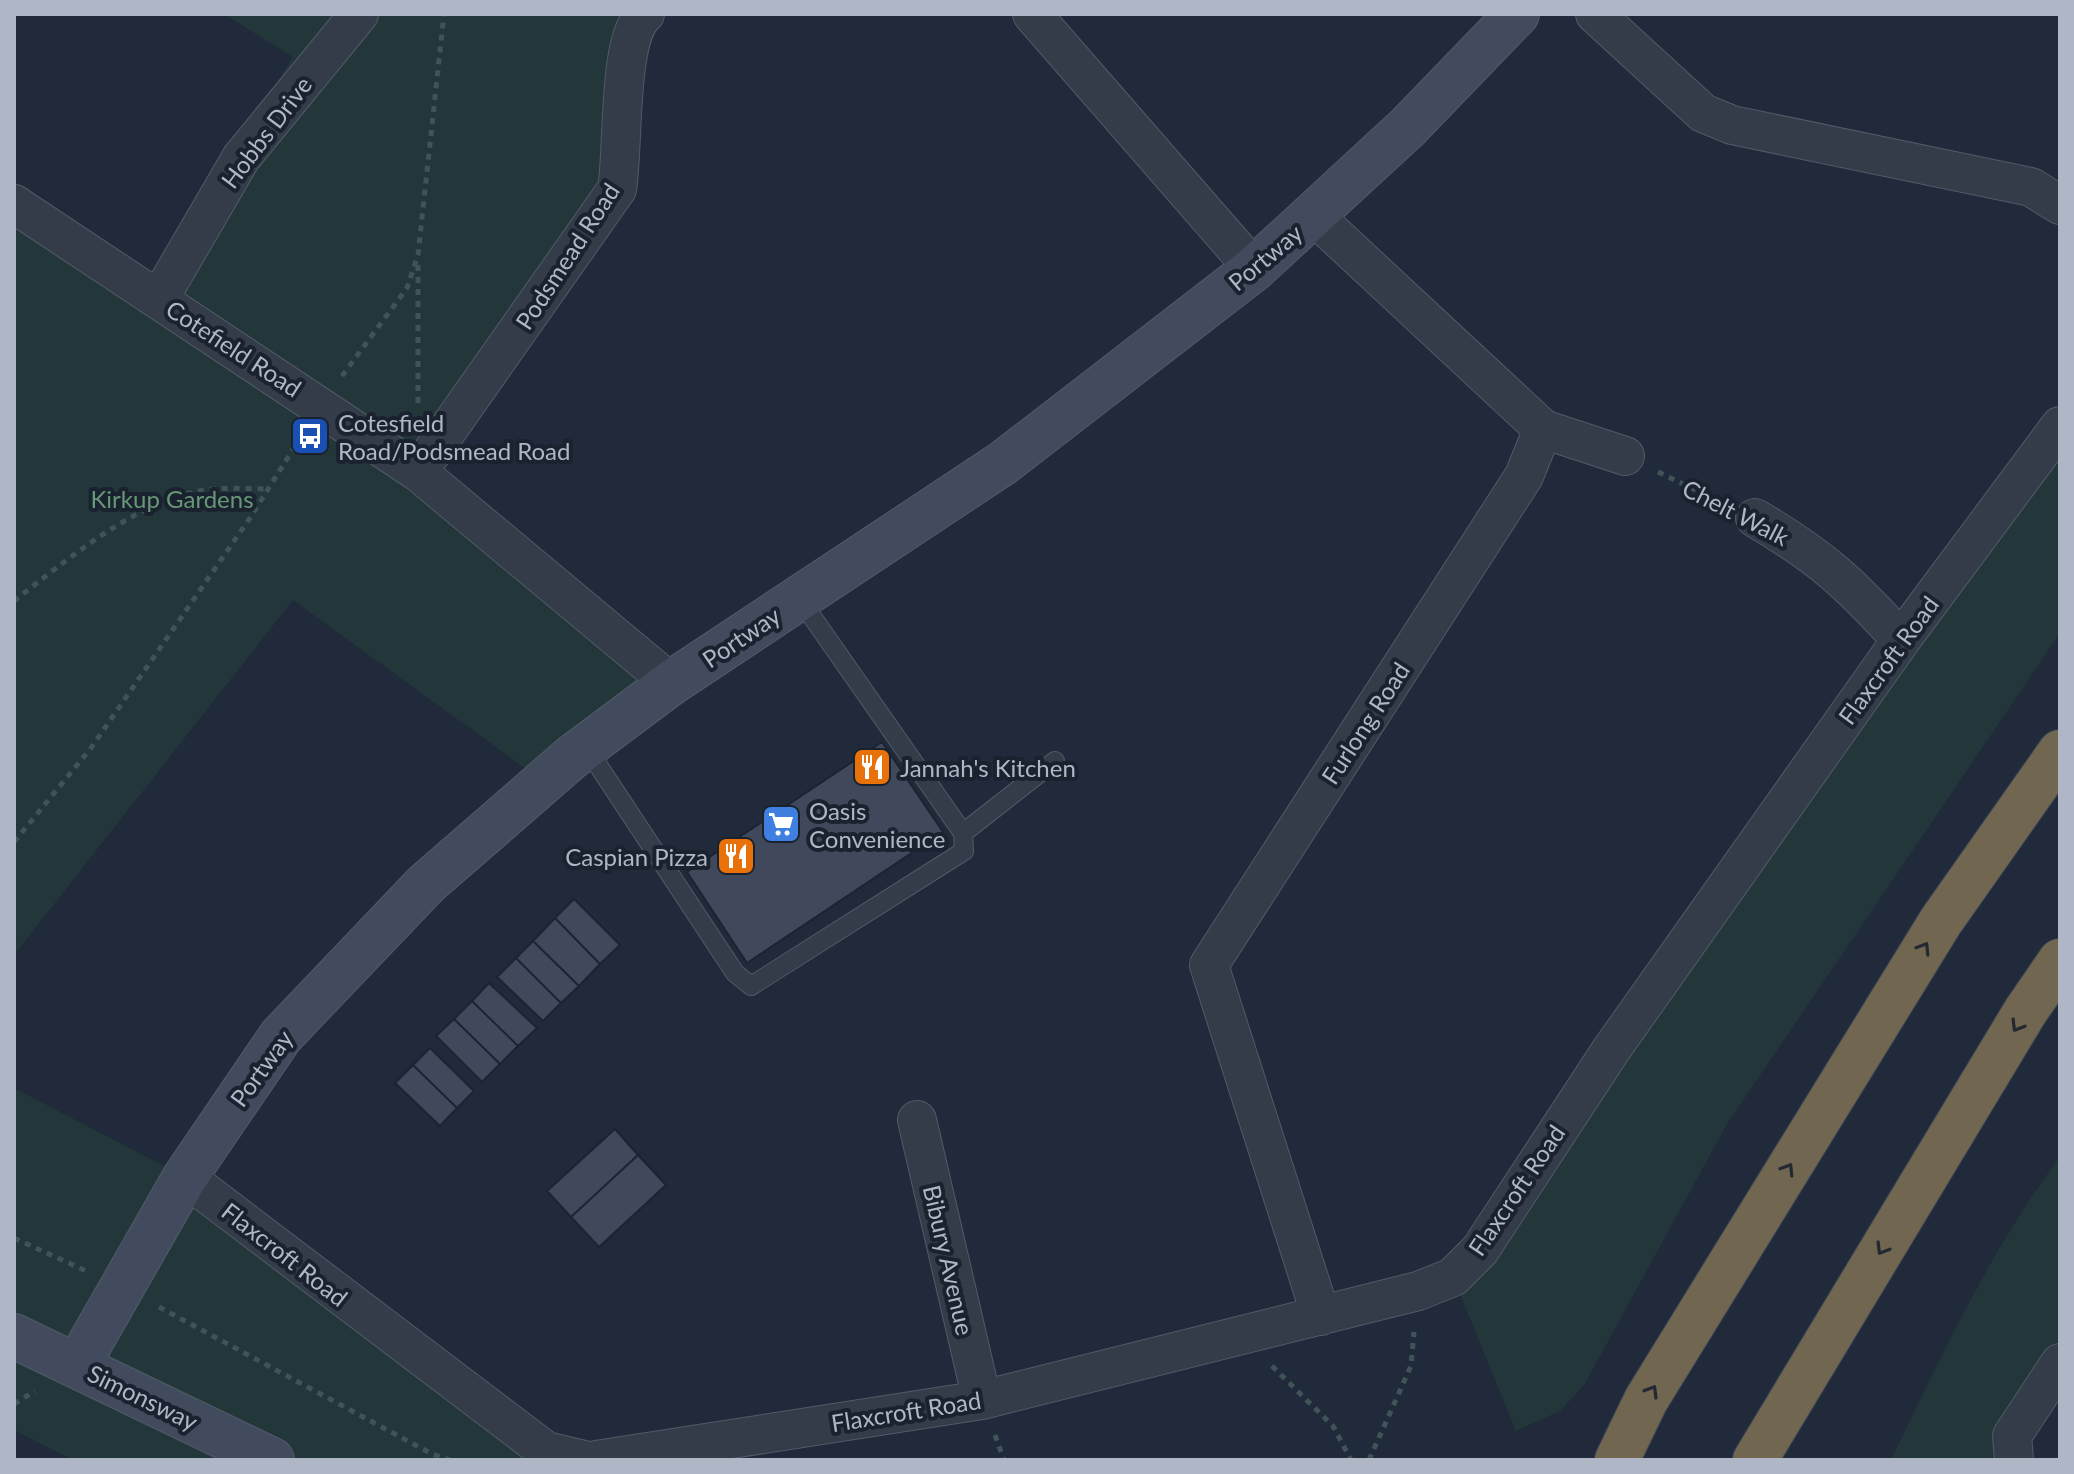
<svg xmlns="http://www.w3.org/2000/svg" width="2074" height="1474" font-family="Lato,sans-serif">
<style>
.green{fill:#23373b}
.building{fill:#40495c;stroke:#1c2331;stroke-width:2}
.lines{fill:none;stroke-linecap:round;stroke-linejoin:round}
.lane-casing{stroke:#525a68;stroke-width:20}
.street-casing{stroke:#525a68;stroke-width:40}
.secondary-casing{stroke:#525a68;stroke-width:46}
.highway-casing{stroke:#3f4755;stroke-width:46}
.path{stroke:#405458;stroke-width:5;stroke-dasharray:6 6;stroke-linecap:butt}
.lane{stroke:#343c4a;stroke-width:18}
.street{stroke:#343c4a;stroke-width:38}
.secondary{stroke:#424b5d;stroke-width:44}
.highway{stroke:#716751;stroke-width:44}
.oneway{stroke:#232832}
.labels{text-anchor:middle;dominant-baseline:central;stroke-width:8;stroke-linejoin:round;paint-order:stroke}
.street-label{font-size:24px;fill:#afb7c7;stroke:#1a212f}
.poi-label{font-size:24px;fill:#afb7c7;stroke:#1a212f;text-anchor:start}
.park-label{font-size:24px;fill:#669875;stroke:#1a212f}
</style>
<rect width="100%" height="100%" fill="#212a3a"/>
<path class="green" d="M 224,14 L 645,14 L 623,156 L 418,472 L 671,683 L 544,782 L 293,600 L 14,955 L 14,204 L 148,292 L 293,57 Z
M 2060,426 L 2060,633 L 1727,1124 L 1584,1385 L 1560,1411 L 1516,1431 L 1453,1277 Z
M 14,1088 L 185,1177 L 540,1460 L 73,1460 L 14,1430 Z
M 2060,1157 L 2060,1363 L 2014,1460 L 1891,1460 C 1942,1355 1990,1250 2060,1157 Z"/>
<path class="building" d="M 882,742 L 943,832 L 747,963 L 687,872 Z
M 574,899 L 620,945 L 600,964 L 555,918 Z
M 555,918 L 600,964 L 579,986 L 533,941 Z
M 533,941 L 579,986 L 561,1003 L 516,958 Z
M 516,958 L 561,1003 L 543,1021 L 497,977 Z
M 489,983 L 537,1028 L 518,1046 L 472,1001 Z
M 472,1001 L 518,1046 L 500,1064 L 454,1019 Z
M 454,1019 L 500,1064 L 482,1082 L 436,1036 Z
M 430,1048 L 474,1091 L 457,1108 L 413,1065 Z
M 413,1065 L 457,1108 L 440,1126 L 395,1083 Z
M 615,1129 L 638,1155 L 571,1217 L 547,1191 Z
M 638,1155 L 666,1185 L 599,1247 L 571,1217 Z"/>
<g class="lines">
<defs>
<path id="lane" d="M 586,747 L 735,973 L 751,986 L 964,851 L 963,833 L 799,598
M 963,833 L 1055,761"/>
<path id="street" d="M 1032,14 L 1254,269
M 1595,14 L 1703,113 L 1732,125 L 2031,187 L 2060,205
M 14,204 L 418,472 L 671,683
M 1313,215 L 1543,429 L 1524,476 L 1209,965 L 1321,1316
M 159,299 L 241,158 L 359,14
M 1543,429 L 1625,456
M 418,472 L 617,189 C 624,149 617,37 645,14
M 1755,518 C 1820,556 1851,584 1901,640
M 917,1120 L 982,1400
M 185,1177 L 546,1451 L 584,1460
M 596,1460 L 982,1400 L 1418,1291 L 1453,1277 L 1480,1250 L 1611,1050 L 1901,640 L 2060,426
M 2014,1460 L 2012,1436 L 2060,1363"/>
<path id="secondary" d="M 14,1336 L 272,1460
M 77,1366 L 185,1177 L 281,1036 L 426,884 L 572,757 L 671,683 L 1003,463 L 1254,269 L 1408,127 L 1517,14"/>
<path id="highway" d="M 1617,1460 L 1646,1400 L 1941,921 L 2060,752
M 1755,1460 L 2025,1012 L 2060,961"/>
</defs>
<use href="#lane" class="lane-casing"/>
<use href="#street" class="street-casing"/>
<use href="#secondary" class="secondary-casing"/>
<use href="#highway" class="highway-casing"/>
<path class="path" d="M 342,376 L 407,288 L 418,255 L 444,14
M 418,403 L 418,261
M 1658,472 L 1721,502
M 14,601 C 64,562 141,497 206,490 C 226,487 247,489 268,489
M 14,842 L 91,748 L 252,515 L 300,438
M 14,1238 L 86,1271
M 159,1307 L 432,1454 L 450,1460
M 1272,1366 L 1333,1426 L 1351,1460
M 14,1404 L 35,1391
M 995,1435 L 1004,1460
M 1369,1460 L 1411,1366 L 1414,1332"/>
<use href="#lane" class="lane"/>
<use href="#street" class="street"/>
<use href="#secondary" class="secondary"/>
<use href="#highway" class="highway"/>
</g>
<defs><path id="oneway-chevron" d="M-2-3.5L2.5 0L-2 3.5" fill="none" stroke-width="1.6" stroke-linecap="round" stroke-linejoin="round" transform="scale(2)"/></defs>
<g class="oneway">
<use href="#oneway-chevron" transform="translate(1924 948) rotate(-58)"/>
<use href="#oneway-chevron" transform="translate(2017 1026) rotate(121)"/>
<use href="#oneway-chevron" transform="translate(1788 1169) rotate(-58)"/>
<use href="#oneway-chevron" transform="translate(1882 1249) rotate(121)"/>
<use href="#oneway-chevron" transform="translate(1652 1391) rotate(-59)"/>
</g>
<defs>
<symbol id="bus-square" viewBox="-11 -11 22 22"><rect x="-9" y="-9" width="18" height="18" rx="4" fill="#1a4fb4" stroke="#1a212f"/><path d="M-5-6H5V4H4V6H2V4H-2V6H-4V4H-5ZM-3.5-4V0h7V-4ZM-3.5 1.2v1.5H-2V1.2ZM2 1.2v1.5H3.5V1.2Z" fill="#fff"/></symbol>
<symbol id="restaurant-square" viewBox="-11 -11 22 22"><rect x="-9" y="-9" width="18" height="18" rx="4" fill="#e8710a" stroke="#1a212f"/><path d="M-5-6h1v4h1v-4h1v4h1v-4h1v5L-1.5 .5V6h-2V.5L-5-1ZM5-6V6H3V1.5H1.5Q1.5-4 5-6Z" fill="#fff"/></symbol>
<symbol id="supermarket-square" viewBox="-11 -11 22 22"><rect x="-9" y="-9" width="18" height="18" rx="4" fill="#3f7fe0" stroke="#1a212f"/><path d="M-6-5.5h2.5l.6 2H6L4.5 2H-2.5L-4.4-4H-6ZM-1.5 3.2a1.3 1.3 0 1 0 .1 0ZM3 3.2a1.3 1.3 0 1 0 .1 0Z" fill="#fff"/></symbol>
</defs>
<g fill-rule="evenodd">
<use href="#bus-square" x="288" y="414" width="44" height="44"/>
<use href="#restaurant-square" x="850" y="745" width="44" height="44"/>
<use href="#supermarket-square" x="759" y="802" width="44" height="44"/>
<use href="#restaurant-square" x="714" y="834" width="44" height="44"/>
</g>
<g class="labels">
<g class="street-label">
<text transform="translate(266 132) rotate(-53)">Hobbs Drive</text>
<text transform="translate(567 256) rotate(-57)">Podsmead Road</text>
<text transform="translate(1265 257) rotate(-40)">Portway</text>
<text transform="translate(234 348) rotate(33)">Cotefield Road</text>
<text transform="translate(1736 512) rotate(27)">Chelt Walk</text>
<text transform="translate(741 637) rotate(-34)">Portway</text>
<text transform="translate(1888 660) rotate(-54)">Flaxcroft Road</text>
<text transform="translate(1365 723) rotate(-57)">Furlong Road</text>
<text transform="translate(261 1068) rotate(-54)">Portway</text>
<text transform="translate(1516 1190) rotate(-56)">Flaxcroft Road</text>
<text transform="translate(285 1254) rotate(38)">Flaxcroft Road</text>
<text transform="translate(949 1260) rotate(77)">Bibury Avenue</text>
<text transform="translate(143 1397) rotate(26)">Simonsway</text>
<text transform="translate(906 1411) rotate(-9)">Flaxcroft Road</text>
</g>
<g class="poi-label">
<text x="338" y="422">Cotesfield<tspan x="338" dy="28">Road/Podsmead Road</tspan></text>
<text x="900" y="767">Jannah's Kitchen</text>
<text x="809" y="810">Oasis<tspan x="809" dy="28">Convenience</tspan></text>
<text x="708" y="856" text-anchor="end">Caspian Pizza</text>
</g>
<g class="park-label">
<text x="172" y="498">Kirkup Gardens</text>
</g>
</g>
<rect width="2074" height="1474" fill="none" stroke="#afb7c7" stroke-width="32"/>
</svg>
